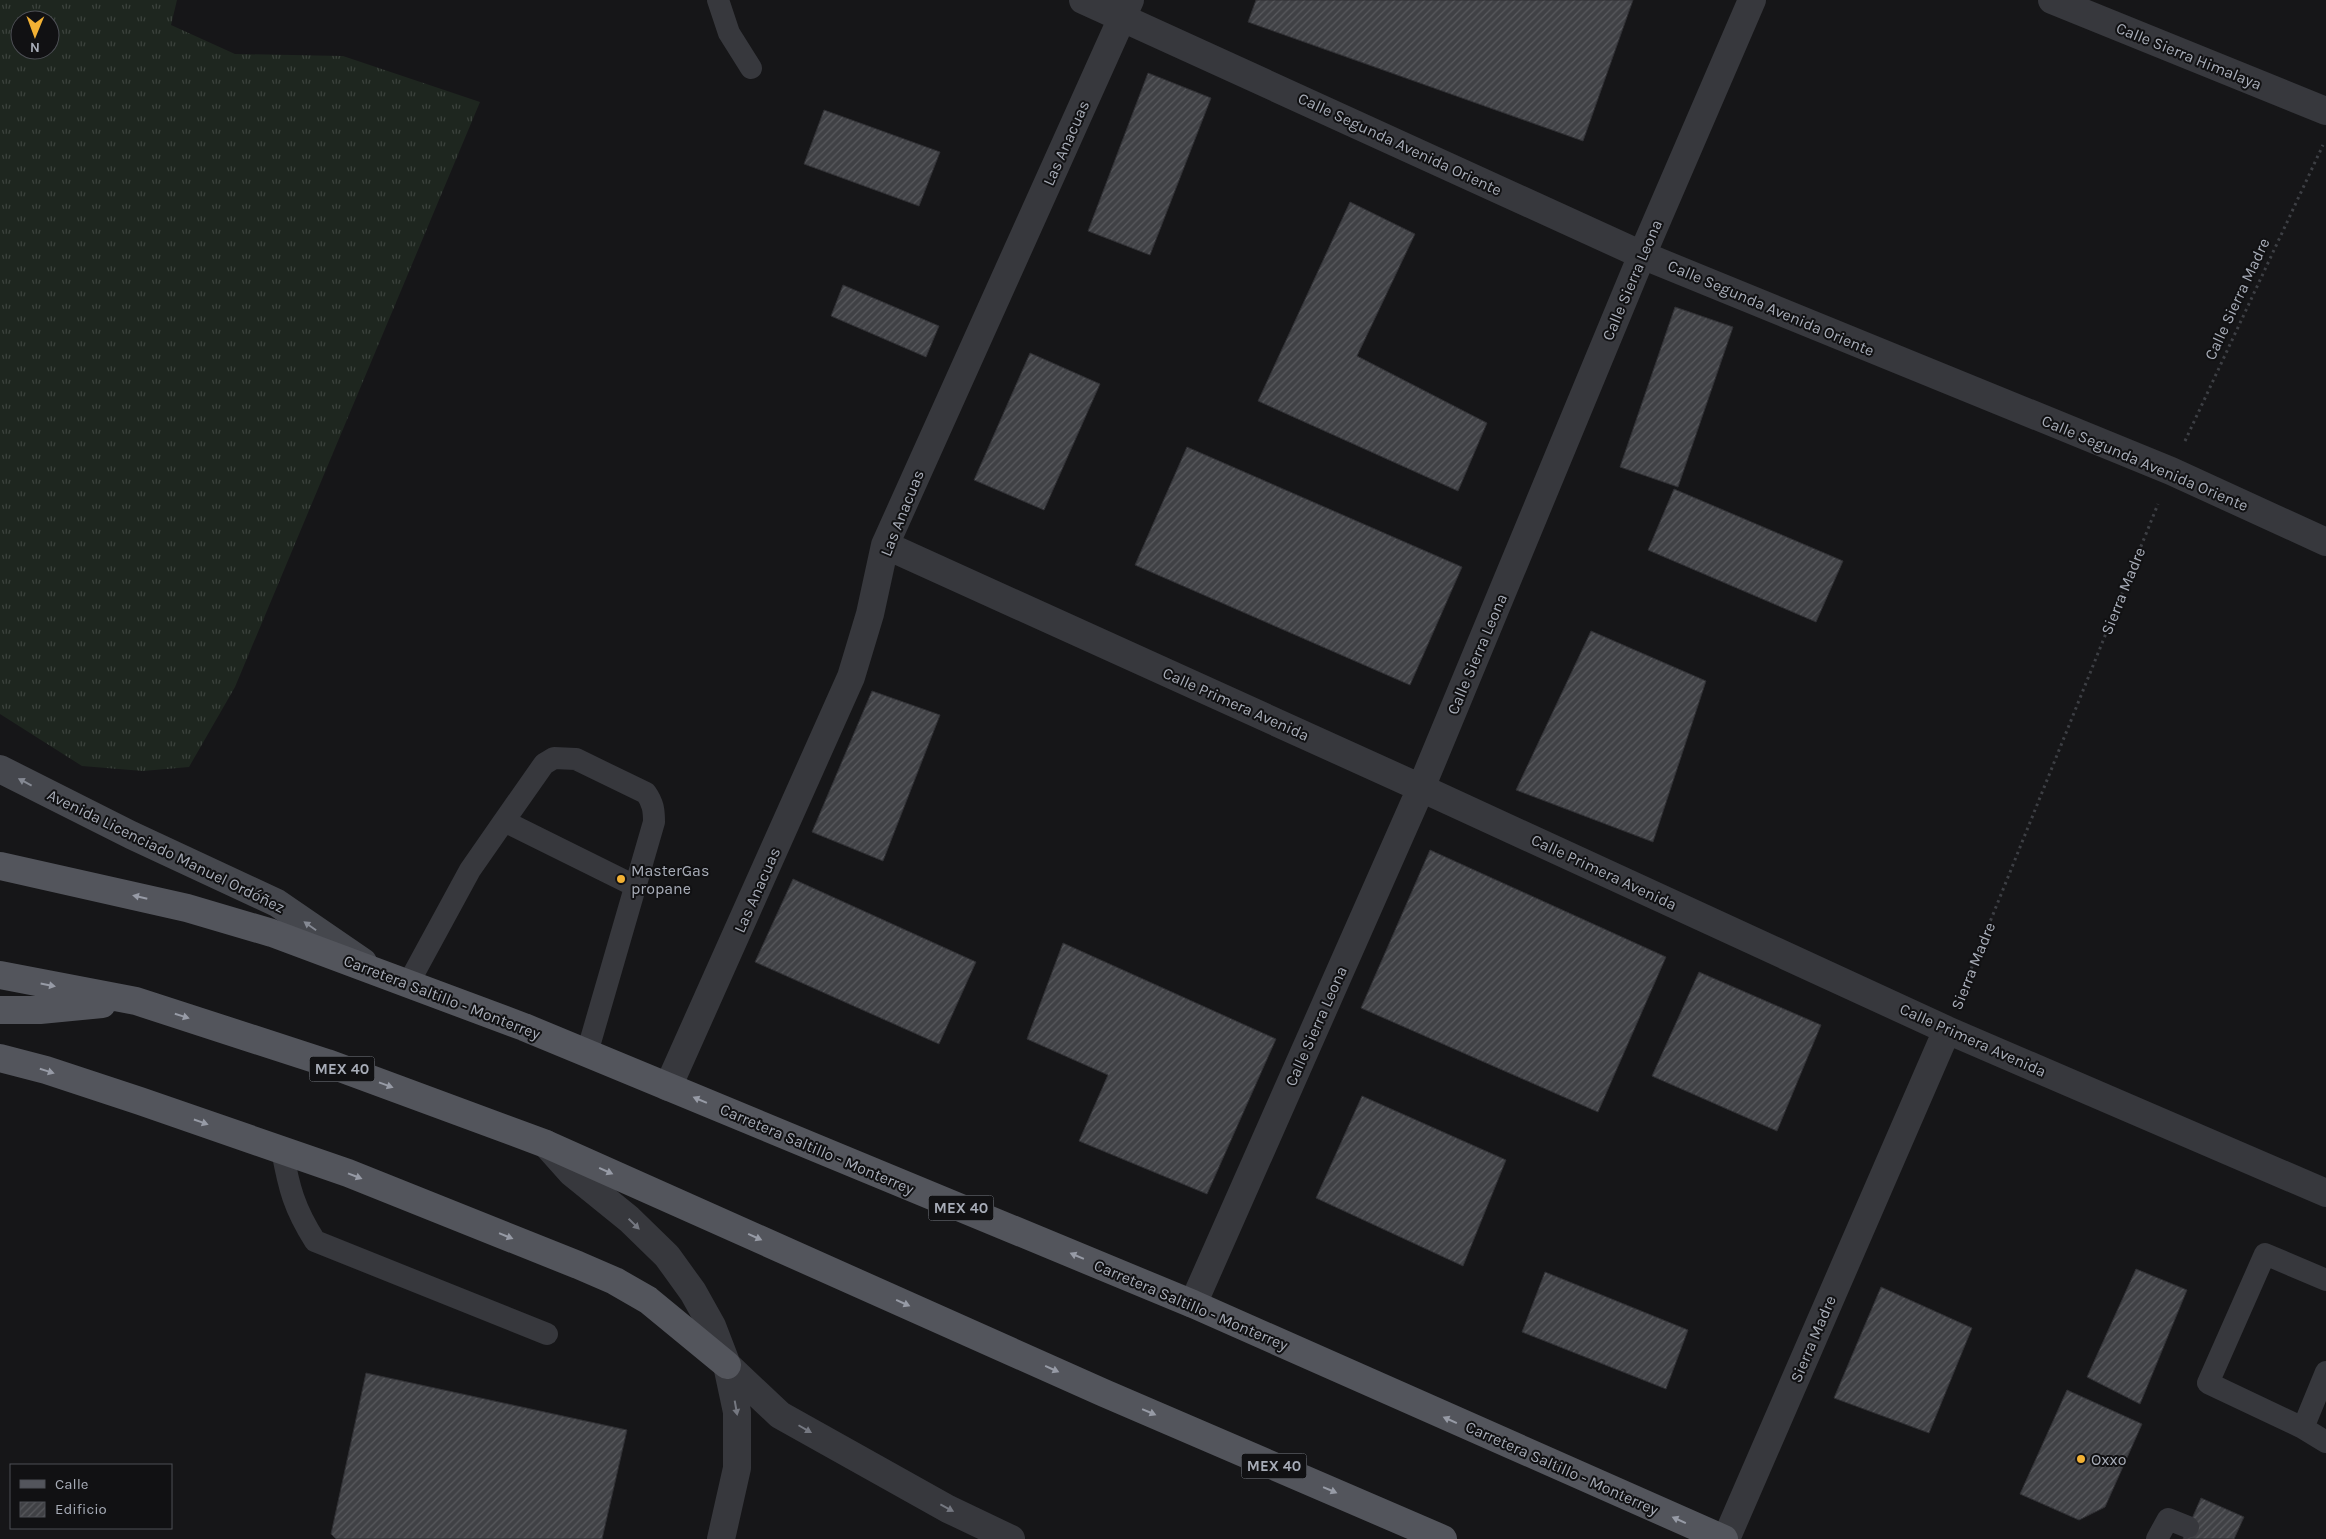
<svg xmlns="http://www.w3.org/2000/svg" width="2326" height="1539" font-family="Karla,sans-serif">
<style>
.grass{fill:url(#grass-tufts);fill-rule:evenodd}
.building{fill:url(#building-hatch);stroke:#303034}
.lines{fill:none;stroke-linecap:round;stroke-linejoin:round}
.path{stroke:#3d3f44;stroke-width:3;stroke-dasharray:2.5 4;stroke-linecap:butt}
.service{stroke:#37383d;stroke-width:22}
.minor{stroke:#37383d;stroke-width:28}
.tertiary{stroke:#37383d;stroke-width:28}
.secondary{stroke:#45474d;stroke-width:28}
.primary{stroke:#53555c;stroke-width:28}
.oneway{fill:#858993}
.oneway2{fill:#979ba6}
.oneway3{fill:#757881}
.poi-dot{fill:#f2b134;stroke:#111113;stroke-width:2}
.labels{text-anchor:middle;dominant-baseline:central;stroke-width:4;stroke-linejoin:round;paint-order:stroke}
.shield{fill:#111113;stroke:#7b7e86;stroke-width:1}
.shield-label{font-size:15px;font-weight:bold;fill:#a8adb8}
.street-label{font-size:16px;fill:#a8adb8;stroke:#111113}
.poi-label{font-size:16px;fill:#a8adb8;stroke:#111113;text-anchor:start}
</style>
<defs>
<pattern id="grass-tufts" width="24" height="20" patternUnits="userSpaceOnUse" patternTransform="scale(1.25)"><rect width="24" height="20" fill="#1e261f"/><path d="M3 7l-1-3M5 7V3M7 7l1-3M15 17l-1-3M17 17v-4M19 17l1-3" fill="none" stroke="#3c433d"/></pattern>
<pattern id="building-hatch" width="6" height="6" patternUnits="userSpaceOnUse" patternTransform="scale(1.25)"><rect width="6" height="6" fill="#404145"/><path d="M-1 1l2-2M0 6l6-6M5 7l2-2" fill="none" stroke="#595a5e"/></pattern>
</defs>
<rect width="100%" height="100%" fill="#161618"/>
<path class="grass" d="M 0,0 L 177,0 L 171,25 L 235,54 L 343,56 L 480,102 L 235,687 L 189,767 L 143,771 L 82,766 L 0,714 ZM 20,20 L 50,20 L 50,50 L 20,50 Z"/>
<path class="building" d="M 1256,0 L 1633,0 L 1583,141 L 1248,22 Z
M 1148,73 L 1211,98 L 1150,255 L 1088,231 Z
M 824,110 L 940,152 L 919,206 L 804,164 Z
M 1350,202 L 1415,234 L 1357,356 L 1487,423 L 1458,491 L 1258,401 Z
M 843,285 L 939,326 L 926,357 L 831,316 Z
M 1675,307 L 1733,327 L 1678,487 L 1620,467 Z
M 1030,353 L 1100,384 L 1044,510 L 974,480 Z
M 1187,447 L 1462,567 L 1410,685 L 1135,565 Z
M 1674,489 L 1843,561 L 1816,622 L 1648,550 Z
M 1591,631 L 1706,681 L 1653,842 L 1516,790 Z
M 872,691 L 940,715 L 883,861 L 812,832 Z
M 1430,850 L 1666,957 L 1598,1112 L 1361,1008 Z
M 793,879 L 976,962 L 939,1044 L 755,962 Z
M 1063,943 L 1276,1039 L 1207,1194 L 1079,1141 L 1108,1075 L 1027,1039 Z
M 1699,972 L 1821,1025 L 1777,1131 L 1652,1076 Z
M 1362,1096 L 1506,1160 L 1463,1266 L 1316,1198 Z
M 2136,1269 L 2187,1290 L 2140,1404 L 2087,1377 Z
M 1545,1272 L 1688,1330 L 1666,1389 L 1522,1332 Z
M 1881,1287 L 1972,1328 L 1929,1433 L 1834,1398 Z
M 366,1373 L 627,1430 L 602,1539 L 336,1539 L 331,1534 Z
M 2067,1390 L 2142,1424 L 2105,1507 L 2079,1520 L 2020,1494 Z
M 2201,1498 L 2244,1517 L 2234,1539 L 2183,1539 Z"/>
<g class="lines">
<path class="path" d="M 2185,441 L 2323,145
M 1959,999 L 2158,504"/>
<path class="service" d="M 718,0 L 729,33 L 751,68
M 408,984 L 470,870 L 504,821
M 587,1053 L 654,822 C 654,810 653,803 646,793 L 576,759 L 554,758 L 544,764 L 504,821 L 635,886
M 282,1150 C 289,1188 294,1208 315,1241 L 547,1334
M 2326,1280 L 2265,1254 L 2208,1383 L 2303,1428 L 2326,1442
M 2303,1428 L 2326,1372
M 2157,1539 L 2168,1519 L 2188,1527"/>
<path class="minor" d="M 1083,0 L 1642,255 L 2171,471 L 2326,542
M 2052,0 L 2326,111
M 885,545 L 1421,788 L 1947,1030 L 2326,1193
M 668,1087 L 851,677 L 870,614 L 885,545 L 1130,0
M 1193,1304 L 1421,788 L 1642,255 L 1752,0
M 1726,1539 L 1947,1030"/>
<path class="tertiary" d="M 546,1144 L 571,1172 L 629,1219 L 667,1256 L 693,1292 L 712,1326 L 727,1365 L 737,1412 L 737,1468 L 721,1539
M 727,1365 L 780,1415 L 948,1509 L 1011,1539"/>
<path class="secondary" d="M 0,769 L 131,835 L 277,903 L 363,962"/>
<path class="primary" d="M 0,866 L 187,908 L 272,933 L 524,1027 L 1193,1304 L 1724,1539
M 0,975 L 136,1001 L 327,1063 L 546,1144 L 1104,1393 L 1443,1539
M 0,1010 L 40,1010 L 102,1004
M 0,1058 L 46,1070 L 140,1101 L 348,1173 L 578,1265 L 615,1281 L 648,1300 L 727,1365"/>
</g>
<defs><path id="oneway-solid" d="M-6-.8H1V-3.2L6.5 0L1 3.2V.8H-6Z" transform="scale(1.25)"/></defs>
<g class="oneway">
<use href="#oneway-solid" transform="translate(25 782) rotate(-152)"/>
<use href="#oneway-solid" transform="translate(310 926) rotate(-145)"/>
</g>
<g class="oneway2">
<use href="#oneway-solid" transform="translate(140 897) rotate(-167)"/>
<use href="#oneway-solid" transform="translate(48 985) rotate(11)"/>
<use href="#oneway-solid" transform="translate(182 1016) rotate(17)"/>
<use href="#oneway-solid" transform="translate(47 1071) rotate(17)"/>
<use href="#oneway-solid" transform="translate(386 1085) rotate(20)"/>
<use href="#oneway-solid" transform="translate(700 1100) rotate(-157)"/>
<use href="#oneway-solid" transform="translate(201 1122) rotate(19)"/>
<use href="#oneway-solid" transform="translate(606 1171) rotate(24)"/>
<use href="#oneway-solid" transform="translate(355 1176) rotate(21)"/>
<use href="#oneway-solid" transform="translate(506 1236) rotate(22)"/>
<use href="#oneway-solid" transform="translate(755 1237) rotate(24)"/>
<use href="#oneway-solid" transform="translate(1077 1256) rotate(-157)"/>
<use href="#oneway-solid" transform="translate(903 1303) rotate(24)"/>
<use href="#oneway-solid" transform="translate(1052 1369) rotate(24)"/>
<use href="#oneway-solid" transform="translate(1149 1412) rotate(23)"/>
<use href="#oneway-solid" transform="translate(1450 1420) rotate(-156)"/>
<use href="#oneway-solid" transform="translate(1330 1490) rotate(23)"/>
<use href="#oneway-solid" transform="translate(1679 1520) rotate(-156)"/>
</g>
<g class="oneway3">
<use href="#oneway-solid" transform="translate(634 1224) rotate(44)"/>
<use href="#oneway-solid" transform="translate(736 1408) rotate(80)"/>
<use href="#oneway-solid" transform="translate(805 1429) rotate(30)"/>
<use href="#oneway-solid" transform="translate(947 1508) rotate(28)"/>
</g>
<g class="poi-dot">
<circle cx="621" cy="879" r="5"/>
<circle cx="2081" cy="1459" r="5"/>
</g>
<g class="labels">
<g class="shield">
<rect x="309.5" y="1056.5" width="65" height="25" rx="4"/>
<rect x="928.5" y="1195.5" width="65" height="25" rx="4"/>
<rect x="1241.5" y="1453.5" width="65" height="25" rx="4"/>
</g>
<g class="shield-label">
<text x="342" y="1069">MEX 40</text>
<text x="961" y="1208">MEX 40</text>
<text x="1274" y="1466">MEX 40</text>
</g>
<g class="street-label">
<text transform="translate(2189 56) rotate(22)">Calle Sierra Himalaya</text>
<text transform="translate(1066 143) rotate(-66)">Las Anacuas</text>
<text transform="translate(1400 144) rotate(25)">Calle Segunda Avenida Oriente</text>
<text transform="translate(1632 280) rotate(-67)">Calle Sierra Leona</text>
<text transform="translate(2237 299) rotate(-65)">Calle Sierra Madre</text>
<text transform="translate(1771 308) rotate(23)">Calle Segunda Avenida Oriente</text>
<text transform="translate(2145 463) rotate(23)">Calle Segunda Avenida Oriente</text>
<text transform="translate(902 513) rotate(-68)">Las Anacuas</text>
<text transform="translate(2123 591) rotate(-68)">Sierra Madre</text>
<text transform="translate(1477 654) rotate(-67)">Calle Sierra Leona</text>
<text transform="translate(1236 704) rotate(24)">Calle Primera Avenida</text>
<text transform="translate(166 851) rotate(26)">Avenida Licenciado Manuel Ordóñez</text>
<text transform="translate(1604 872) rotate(25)">Calle Primera Avenida</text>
<text transform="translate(757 890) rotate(-66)">Las Anacuas</text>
<text transform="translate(1973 966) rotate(-68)">Sierra Madre</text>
<text transform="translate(442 997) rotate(21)">Carretera Saltillo - Monterrey</text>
<text transform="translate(1316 1026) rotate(-66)">Calle Sierra Leona</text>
<text transform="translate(1973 1040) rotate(24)">Calle Primera Avenida</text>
<text transform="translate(817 1149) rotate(23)">Carretera Saltillo - Monterrey</text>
<text transform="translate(1191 1305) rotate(23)">Carretera Saltillo - Monterrey</text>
<text transform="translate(1813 1339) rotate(-67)">Sierra Madre</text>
<text transform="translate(1562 1468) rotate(24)">Carretera Saltillo - Monterrey</text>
</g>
<g class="poi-label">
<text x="631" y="870">MasterGas<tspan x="631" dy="18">propane</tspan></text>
<text x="2091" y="1459">Oxxo</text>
</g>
</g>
<rect x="10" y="1464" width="162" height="65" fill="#111113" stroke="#4d4f55"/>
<rect x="20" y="1480" width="25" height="8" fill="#53555c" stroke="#4d4f55"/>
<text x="55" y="1489" font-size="15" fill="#a8adb8">Calle</text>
<rect x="20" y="1502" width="25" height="15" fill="url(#building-hatch)" stroke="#4d4f55"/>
<text x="55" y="1514" font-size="15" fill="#a8adb8">Edificio</text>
<g transform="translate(35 35) rotate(181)"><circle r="24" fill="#111113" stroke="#4d4f55"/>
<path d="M0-4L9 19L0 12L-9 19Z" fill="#f2b134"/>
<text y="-8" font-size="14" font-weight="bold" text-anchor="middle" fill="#a8adb8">N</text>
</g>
</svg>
